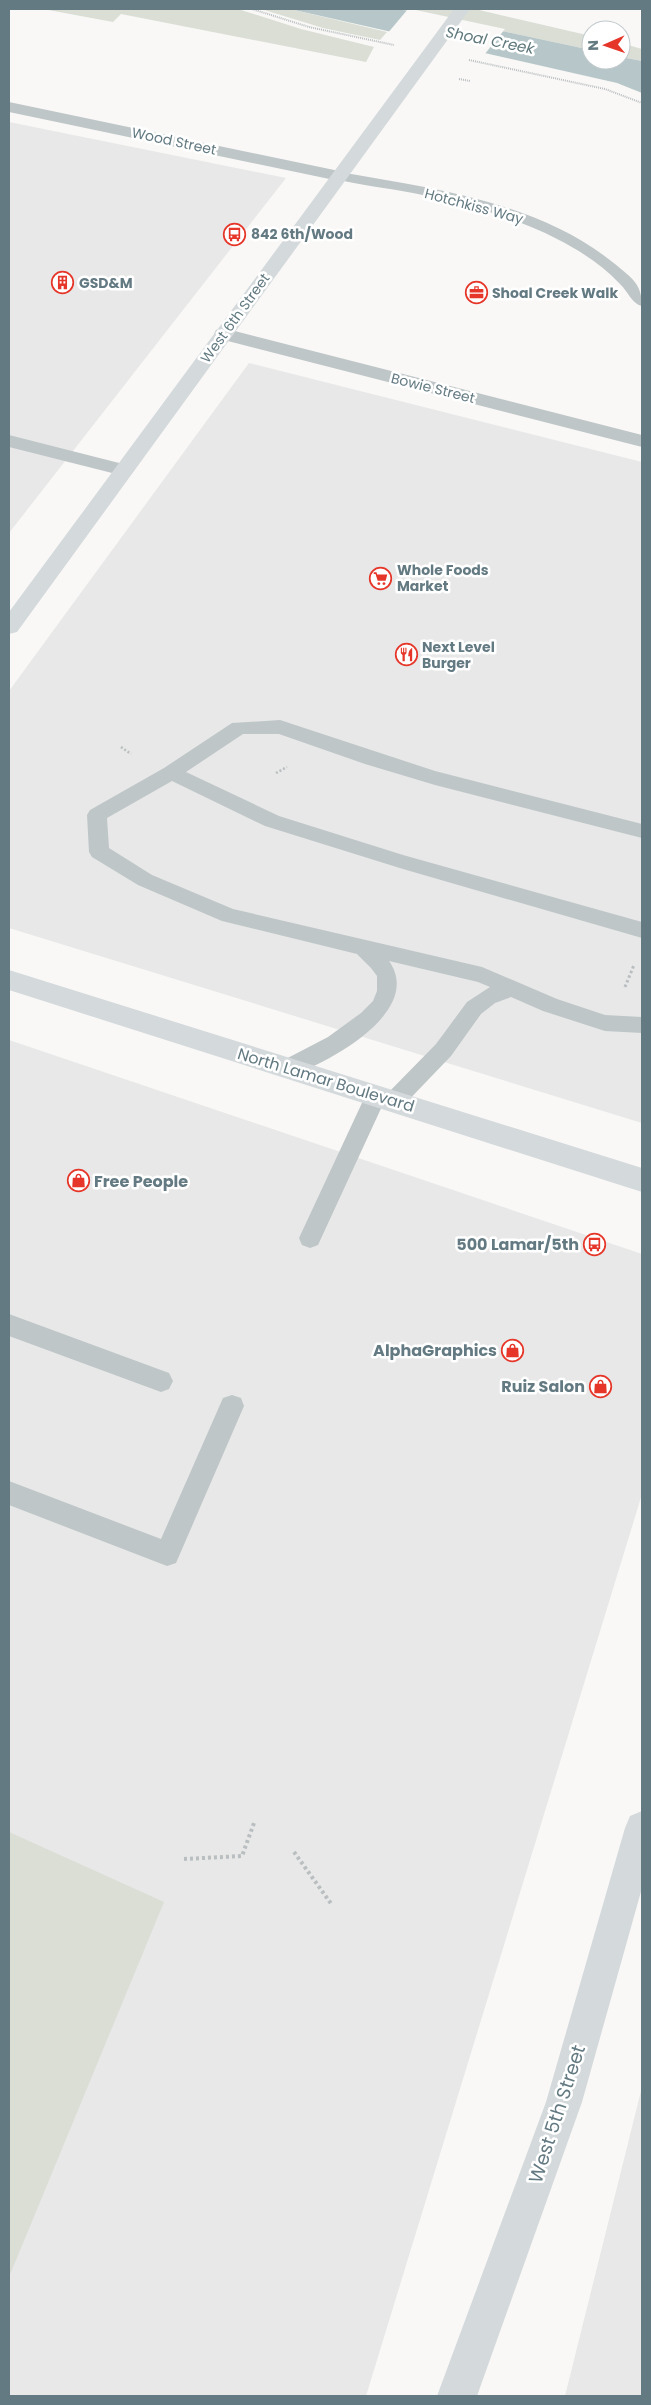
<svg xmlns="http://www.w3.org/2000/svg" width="651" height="2405" font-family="Poppins,sans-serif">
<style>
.built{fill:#e7e8e7}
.green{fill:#daded5}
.water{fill:#b7c7c9}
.pier{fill:#f9f8f6}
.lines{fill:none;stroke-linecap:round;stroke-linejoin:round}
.path-far3{stroke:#b9bec0;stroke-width:2;stroke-dasharray:1 1;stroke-linecap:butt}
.path-far2{stroke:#b9bec0;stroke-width:2.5;stroke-dasharray:2 2;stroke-linecap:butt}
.path-far1{stroke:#b9bec0;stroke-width:3;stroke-dasharray:2.5 2.5;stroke-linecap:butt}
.path{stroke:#b9bec0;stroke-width:4;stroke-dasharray:3 3;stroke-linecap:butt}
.lane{fill:#bfc6c8;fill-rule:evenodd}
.street{fill:#bfc6c8;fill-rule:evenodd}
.secondary{fill:#d4d9dc;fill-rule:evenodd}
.primary{fill:#d4d9dc;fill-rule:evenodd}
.labels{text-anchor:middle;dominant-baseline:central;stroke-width:5;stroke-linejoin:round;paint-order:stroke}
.far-street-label{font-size:14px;fill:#637a82;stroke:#fff}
.far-poi-label{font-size:14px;font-weight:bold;fill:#637a82;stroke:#fff;text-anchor:start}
.far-water-label{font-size:15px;font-style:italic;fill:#5e787c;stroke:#fff}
.street-label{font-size:16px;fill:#637a82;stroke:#fff}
.poi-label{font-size:16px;font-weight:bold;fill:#637a82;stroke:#fff;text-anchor:end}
.near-street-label{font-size:19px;fill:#637a82;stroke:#fff}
</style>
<rect width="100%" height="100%" fill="#f9f8f6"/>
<path class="built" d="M 9,122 L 286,178 L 9,533 Z
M 249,363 L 642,462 L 642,1123 L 9,928 L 9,691 Z
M 9,1040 L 642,1254 L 642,1494 L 366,2396 L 9,2396 Z
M 642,2087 L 642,2396 L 565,2396 Z"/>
<path class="green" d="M 43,9 L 238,9 L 301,29 L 374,47 L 366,62 L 121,14 L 113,22 Z
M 261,9 L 290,9 L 387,32 L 380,40 L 323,28 Z
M 399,9 L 475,9 L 591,36 L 591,50 Z
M 621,43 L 642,49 L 642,61 L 621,57 Z
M 9,1832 L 164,1902 L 9,2277 Z"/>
<path class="water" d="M 290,9 L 399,9 L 591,50 L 591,60 L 621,60 L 621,57 L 642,61 L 642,93 L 617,83 Z"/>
<path class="pier" d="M 408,9 L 411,9 L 505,29 L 484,55 L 387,34 Z"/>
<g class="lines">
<path class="path-far3" d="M 252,9 L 309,27 L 394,45
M 469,60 L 605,89 L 642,103
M 459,79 L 470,81"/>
<path class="path-far2" d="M 121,747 L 131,754
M 276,773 L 287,767"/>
<path class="path-far1" d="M 625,987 L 634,965"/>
<path class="path" d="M 294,1852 L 332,1905
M 184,1859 L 242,1856 L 254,1823"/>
<path class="lane" d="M 339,172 C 433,188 539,202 615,264 C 632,278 642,284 642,306 C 632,304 627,290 619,283 C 602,265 579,250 557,239 C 513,216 462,203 413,193 C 387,188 360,185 334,179 L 332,176 Z
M 280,720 L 435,771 L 642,824 L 642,838 L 435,785 L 365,764 L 279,734 L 243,734 L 186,772 L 279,816 L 403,855 L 642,922 L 642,938 L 403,869 L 265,826 L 172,781 L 107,818 L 109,848 L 152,875 L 233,909 L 482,967 L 557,999 L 605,1015 L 642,1017 L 642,1033 L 605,1031 L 543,1011 L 511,997 L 495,1003 L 481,1014 L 451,1056 L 402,1107 L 394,1110 L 386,1107 L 384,1102 L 318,1245 L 310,1248 L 302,1245 L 299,1238 L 368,1090 L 376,1087 L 384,1090 L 386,1095 L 436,1044 L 467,1002 L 490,987 L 478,982 L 389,961 C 425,1012 326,1064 288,1077 L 280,1074 L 277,1068 L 280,1062 L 328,1037 L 361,1013 L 373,1001 L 377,991 L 377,976 L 371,968 L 357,954 L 222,921 L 138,885 L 92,857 L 89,852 L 87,815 L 90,810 L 164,768 L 232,723 Z
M 9,1314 L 169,1373 L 173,1381 L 169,1389 L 161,1392 L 9,1336 Z
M 232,1395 L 241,1398 L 244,1406 L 176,1563 L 167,1566 L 9,1505 L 9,1481 L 161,1539 L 223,1398 Z"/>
<path class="street" d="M 9,102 L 339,171 L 345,172 L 347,176 L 345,180 L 339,181 L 9,112 Z
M 223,328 L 642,435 L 642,447 L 216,338 L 214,334 L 216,330 Z
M 9,435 L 131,466 L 134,470 L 131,474 L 124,476 L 9,447 Z"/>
<path class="secondary" d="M 454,9 L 470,9 L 17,632 L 9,634 L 9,612 Z
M 642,1811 L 642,1888 L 582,2102 L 477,2396 L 437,2396 L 546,2102 L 625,1828 L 630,1816 Z"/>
<path class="primary" d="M 9,970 L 642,1168 L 642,1192 L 9,990 Z"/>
</g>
<defs>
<symbol id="bus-ring" viewBox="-11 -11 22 22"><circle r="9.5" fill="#fff" stroke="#e63629" stroke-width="1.5"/><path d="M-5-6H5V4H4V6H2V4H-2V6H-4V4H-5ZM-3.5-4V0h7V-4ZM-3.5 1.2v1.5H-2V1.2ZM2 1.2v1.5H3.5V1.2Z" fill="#e63629"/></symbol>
<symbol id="building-ring" viewBox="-11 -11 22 22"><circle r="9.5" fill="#fff" stroke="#e63629" stroke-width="1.5"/><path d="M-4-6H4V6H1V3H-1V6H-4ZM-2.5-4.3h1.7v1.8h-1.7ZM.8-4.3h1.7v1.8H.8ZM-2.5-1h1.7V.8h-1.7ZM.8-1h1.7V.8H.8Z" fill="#e63629"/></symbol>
<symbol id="office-ring" viewBox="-11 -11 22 22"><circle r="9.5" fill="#fff" stroke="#e63629" stroke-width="1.5"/><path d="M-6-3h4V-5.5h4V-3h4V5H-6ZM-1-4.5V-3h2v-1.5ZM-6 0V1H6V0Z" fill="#e63629"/></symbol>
<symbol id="supermarket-ring" viewBox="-11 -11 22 22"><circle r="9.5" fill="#fff" stroke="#e63629" stroke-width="1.5"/><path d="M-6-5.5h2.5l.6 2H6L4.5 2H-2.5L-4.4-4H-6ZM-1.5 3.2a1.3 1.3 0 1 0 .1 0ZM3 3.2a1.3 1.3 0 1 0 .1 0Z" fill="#e63629"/></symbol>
<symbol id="restaurant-ring" viewBox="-11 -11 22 22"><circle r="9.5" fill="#fff" stroke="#e63629" stroke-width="1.5"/><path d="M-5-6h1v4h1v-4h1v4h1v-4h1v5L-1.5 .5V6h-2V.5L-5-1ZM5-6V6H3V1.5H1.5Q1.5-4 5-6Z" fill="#e63629"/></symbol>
<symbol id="shop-ring" viewBox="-11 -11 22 22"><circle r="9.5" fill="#fff" stroke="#e63629" stroke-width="1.5"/><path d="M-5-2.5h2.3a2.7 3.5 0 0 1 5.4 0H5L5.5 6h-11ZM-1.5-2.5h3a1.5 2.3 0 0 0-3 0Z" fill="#e63629"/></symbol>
</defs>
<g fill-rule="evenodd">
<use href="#bus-ring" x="222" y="222" width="25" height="25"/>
<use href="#building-ring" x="50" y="270" width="25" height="25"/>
<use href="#office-ring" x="464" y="280" width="25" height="25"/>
<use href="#supermarket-ring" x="368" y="566" width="25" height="25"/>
<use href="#restaurant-ring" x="394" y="642" width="25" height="25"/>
<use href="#shop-ring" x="66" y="1168" width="25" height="25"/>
<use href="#bus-ring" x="582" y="1232" width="25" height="25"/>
<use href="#shop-ring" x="500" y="1338" width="25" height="25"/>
<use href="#shop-ring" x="588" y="1374" width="25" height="25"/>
</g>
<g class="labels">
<g class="far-street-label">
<text transform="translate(174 141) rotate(12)">Wood Street</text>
<text transform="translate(474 206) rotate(15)">Hotchkiss Way</text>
<text transform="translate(235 318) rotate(-54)">West 6th Street</text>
<text transform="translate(433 388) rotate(14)">Bowie Street</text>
</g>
<g class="far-poi-label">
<text x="251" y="234">842 6th/Wood</text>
<text x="79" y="283">GSD&amp;M</text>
<text x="492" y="293">Shoal Creek Walk</text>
<text x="397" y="570">Whole Foods<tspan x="397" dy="16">Market</tspan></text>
<text x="422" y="647">Next Level<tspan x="422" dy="16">Burger</tspan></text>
</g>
<g class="far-water-label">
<text transform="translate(490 40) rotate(11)">Shoal Creek</text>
</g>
<g class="street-label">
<text transform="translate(326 1080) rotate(17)">North Lamar Boulevard</text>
</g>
<g class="poi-label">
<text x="94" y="1181" text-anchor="start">Free People</text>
<text x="579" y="1244">500 Lamar/5th</text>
<text x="497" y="1350">AlphaGraphics</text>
<text x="585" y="1386">Ruiz Salon</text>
</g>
<g class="near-street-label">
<text transform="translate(557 2114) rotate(-72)">West 5th Street</text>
</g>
</g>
<rect width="651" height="2405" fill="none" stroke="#637a82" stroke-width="20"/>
<g transform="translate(606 45) rotate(268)"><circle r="24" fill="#ffffff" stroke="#c1cacd"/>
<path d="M0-4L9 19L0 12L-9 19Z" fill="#e63629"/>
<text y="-8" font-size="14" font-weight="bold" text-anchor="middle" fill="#637a82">N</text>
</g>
</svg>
